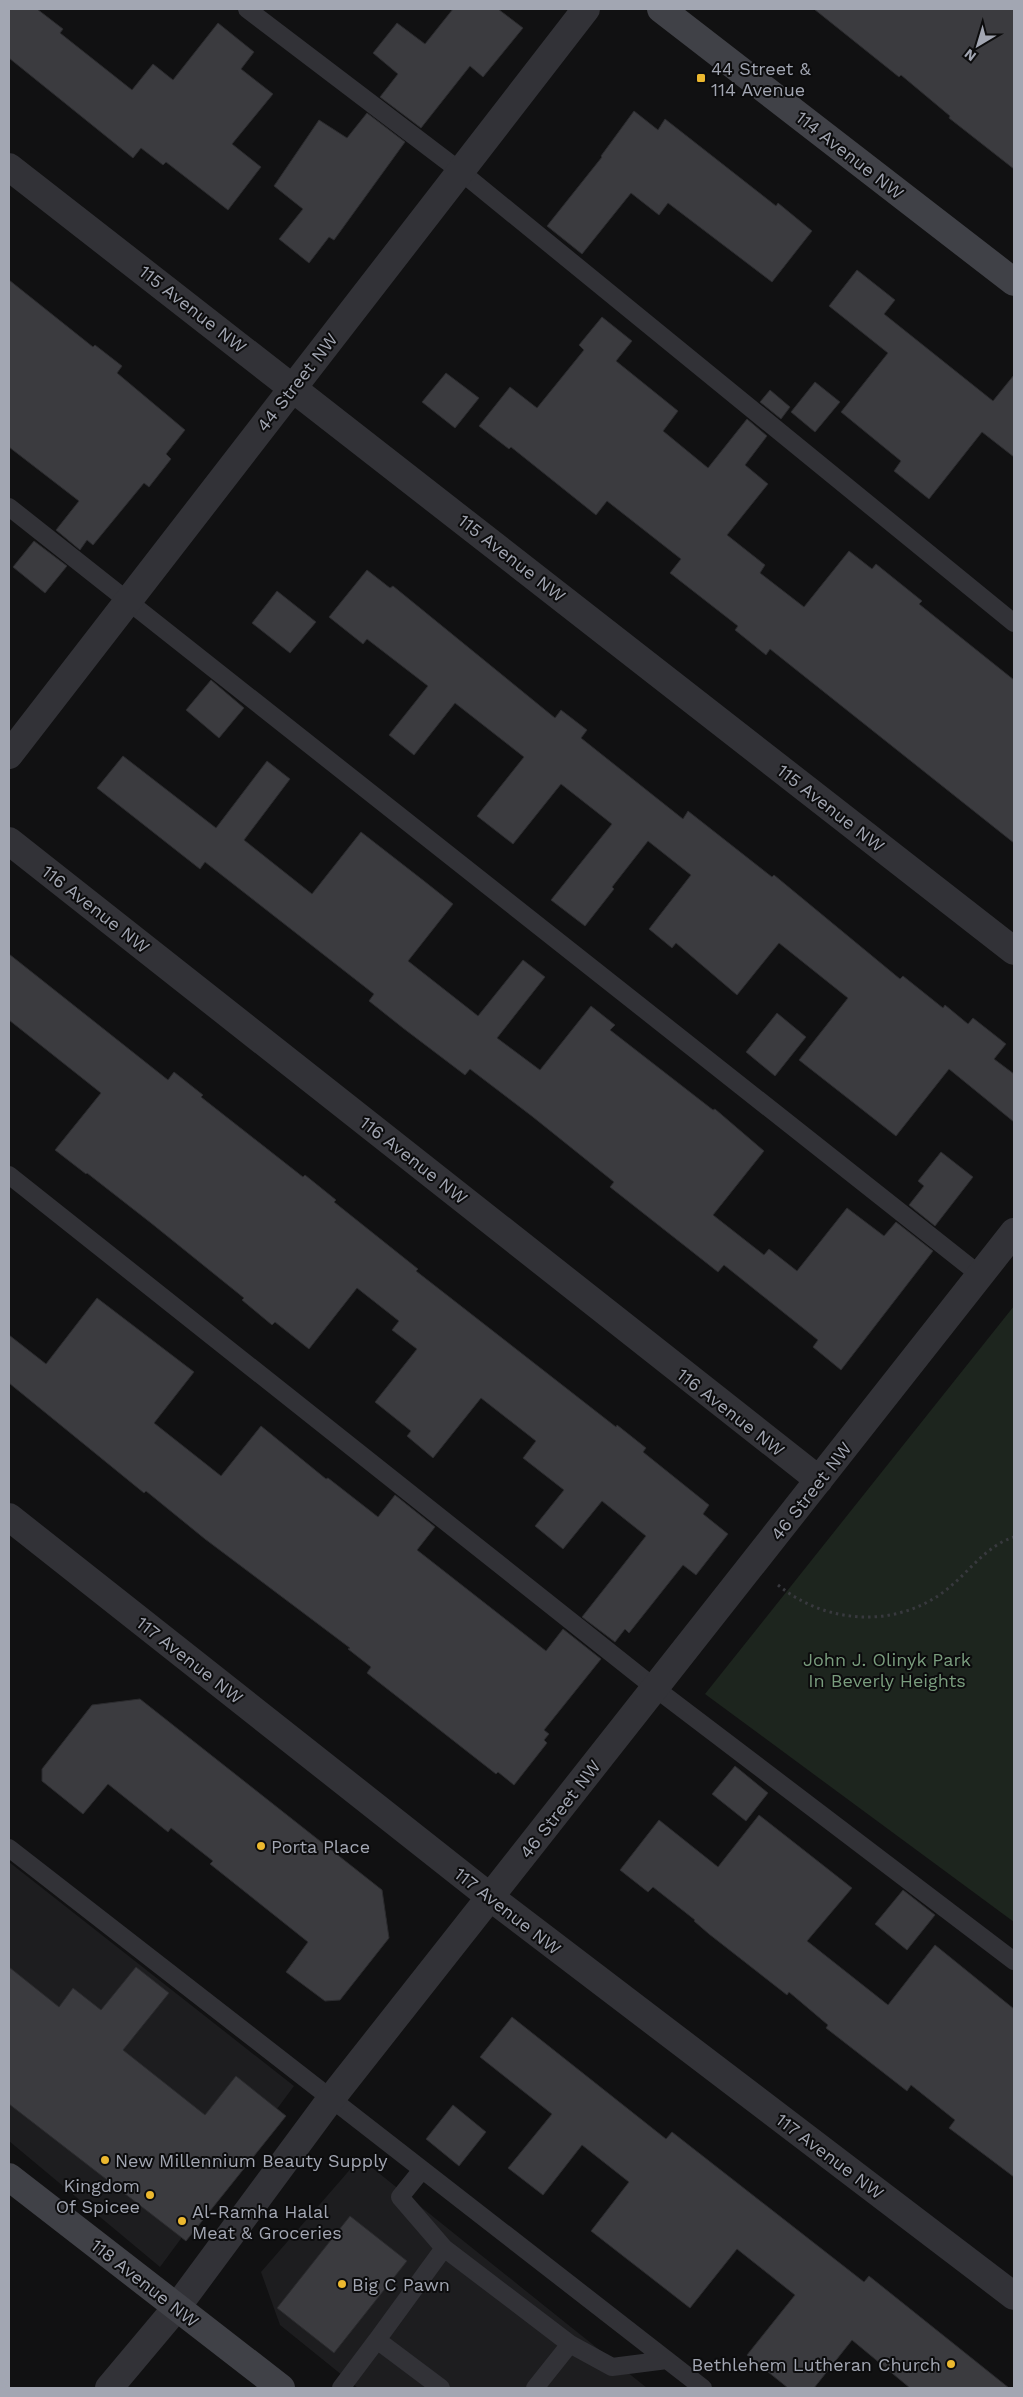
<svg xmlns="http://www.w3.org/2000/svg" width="1023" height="2397" font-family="'Work Sans',sans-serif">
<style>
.built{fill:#1d1d1f}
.green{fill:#1d251e}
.building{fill:#3b3b3f;stroke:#2b2b2e}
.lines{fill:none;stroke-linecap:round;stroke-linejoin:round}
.path{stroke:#38393e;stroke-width:3;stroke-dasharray:2.5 4;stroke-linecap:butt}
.lane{stroke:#323237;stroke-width:18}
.street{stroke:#323237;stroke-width:28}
.secondary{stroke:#404147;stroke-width:28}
.poi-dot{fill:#ecb82f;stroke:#0c0c0d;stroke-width:2}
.labels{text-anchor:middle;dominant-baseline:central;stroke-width:4;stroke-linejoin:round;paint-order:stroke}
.poi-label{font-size:18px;fill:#a2a6b2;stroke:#0c0c0d;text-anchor:start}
.street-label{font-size:18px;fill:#a2a6b2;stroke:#0c0c0d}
.park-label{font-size:18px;fill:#7a9d7e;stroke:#0c0c0d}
</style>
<rect width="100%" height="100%" fill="#111112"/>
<path class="built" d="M 9,1862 L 294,2086 L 160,2267 L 9,2141 Z
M 360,2158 L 647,2388 L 358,2388 L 280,2325 L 261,2272 Z"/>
<path class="green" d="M 1014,1306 L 1014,1922 L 705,1694 Z"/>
<path class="building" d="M 9,9 L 37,9 L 63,29 L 60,33 L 132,90 L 153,64 L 173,80 L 218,23 L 254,52 L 241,69 L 273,94 L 232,144 L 261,167 L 228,210 L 166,162 L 163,165 L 141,148 L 133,158 L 9,58 Z
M 453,9 L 498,9 L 523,28 L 483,77 L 470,66 L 421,128 L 380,97 L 398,74 L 373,53 L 397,23 L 425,44 Z
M 814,9 L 1014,9 L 1014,169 L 949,118 L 950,116 L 901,75 L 899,77 Z
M 634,111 L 658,130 L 665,119 L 776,206 L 778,203 L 812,231 L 772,282 L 668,203 L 659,215 L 631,193 L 582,254 L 547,226 L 602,157 L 601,156 Z
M 367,113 L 405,142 L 334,240 L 329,237 L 309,263 L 279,239 L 303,209 L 274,186 L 319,120 L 347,138 Z
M 857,270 L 895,300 L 884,314 L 993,401 L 1014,375 L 1014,457 L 982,432 L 929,499 L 894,471 L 901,461 L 841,412 L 888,353 L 829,306 Z
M 9,280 L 93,347 L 95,345 L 122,366 L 117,373 L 185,430 L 166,454 L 171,459 L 149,487 L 144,483 L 93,545 L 87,540 L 80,550 L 56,530 L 79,501 L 9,447 Z
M 602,317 L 632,341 L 616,361 L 678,411 L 663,431 L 708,468 L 747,419 L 767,436 L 745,465 L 768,484 L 727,535 L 765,565 L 760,573 L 804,607 L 849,551 L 872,569 L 876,564 L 922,601 L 919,604 L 1014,680 L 1014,843 L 770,649 L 766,655 L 735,630 L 738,626 L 670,573 L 681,559 L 607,501 L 596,515 L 511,447 L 509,449 L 479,426 L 510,387 L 537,408 L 584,350 L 579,345 Z
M 446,373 L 479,398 L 455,428 L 422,402 Z
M 815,382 L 840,402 L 815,432 L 791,412 Z
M 770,390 L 790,407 L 781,419 L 760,402 Z
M 34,541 L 67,566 L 45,593 L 13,567 Z
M 367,570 L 390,588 L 393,586 L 555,718 L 561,710 L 587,730 L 581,738 L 683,819 L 688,811 L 772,877 L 774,875 L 900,979 L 903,976 L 943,1008 L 945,1005 L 968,1024 L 973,1018 L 1006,1044 L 994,1059 L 1014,1074 L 1014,1122 L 949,1069 L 896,1136 L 799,1060 L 848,998 L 779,943 L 737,995 L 676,943 L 672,948 L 649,929 L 691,875 L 648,841 L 612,887 L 614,889 L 585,926 L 551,900 L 612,824 L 561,784 L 513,844 L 477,816 L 524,757 L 455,703 L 414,755 L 389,735 L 428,686 L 367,639 L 363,644 L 329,617 Z
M 277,591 L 316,622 L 290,653 L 252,623 Z
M 211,680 L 244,708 L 219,738 L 186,710 Z
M 123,756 L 216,828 L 267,761 L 290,779 L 244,840 L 312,894 L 361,832 L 424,881 L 453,904 L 408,961 L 478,1016 L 523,960 L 545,977 L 497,1038 L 540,1070 L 591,1006 L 615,1025 L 610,1030 L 713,1110 L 715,1109 L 764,1151 L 713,1215 L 764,1255 L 769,1249 L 797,1271 L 847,1208 L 884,1236 L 896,1222 L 933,1251 L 841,1370 L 813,1347 L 818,1340 L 724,1265 L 718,1272 L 610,1187 L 614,1182 L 533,1117 L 470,1069 L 465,1075 L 403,1028 L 369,1001 L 374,994 L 205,862 L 200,869 L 97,788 Z
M 9,954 L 168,1080 L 174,1072 L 203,1095 L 201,1097 L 303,1177 L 305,1175 L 336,1200 L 334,1202 L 418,1269 L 416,1271 L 616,1427 L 617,1425 L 646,1448 L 643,1452 L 709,1505 L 703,1514 L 728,1534 L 696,1575 L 683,1565 L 629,1633 L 625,1629 L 615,1642 L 582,1617 L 646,1536 L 602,1501 L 563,1549 L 535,1526 L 564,1490 L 523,1458 L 536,1441 L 481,1398 L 433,1458 L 407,1436 L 411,1431 L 375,1402 L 417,1349 L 392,1330 L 399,1321 L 357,1288 L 309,1349 L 275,1322 L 272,1325 L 242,1300 L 244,1298 L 151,1223 L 87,1173 L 86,1174 L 55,1150 L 101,1093 L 9,1020 Z
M 777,1013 L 806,1037 L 775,1076 L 746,1052 Z
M 941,1152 L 973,1177 L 935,1226 L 909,1205 L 924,1186 L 918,1181 Z
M 97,1298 L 194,1372 L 154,1423 L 221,1476 L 261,1426 L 326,1479 L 328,1478 L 378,1517 L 395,1495 L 435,1527 L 417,1550 L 546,1651 L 563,1629 L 601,1659 L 544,1730 L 549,1734 L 544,1740 L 547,1743 L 514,1785 L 498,1772 L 496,1774 L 367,1673 L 371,1667 L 348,1649 L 350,1648 L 205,1539 L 146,1491 L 144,1493 L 9,1383 L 9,1335 L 46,1364 Z
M 140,1699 L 382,1890 L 389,1938 L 340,2000 L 325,2001 L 286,1972 L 308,1942 L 210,1864 L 213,1861 L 171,1828 L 168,1832 L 108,1784 L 83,1814 L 42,1781 L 42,1769 L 92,1705 Z
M 735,1766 L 768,1793 L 746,1821 L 712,1794 Z
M 759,1815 L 852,1888 L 807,1941 L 888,2005 L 935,1945 L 1014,2009 L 1014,2177 L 949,2128 L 955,2120 L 911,2085 L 907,2091 L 826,2028 L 828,2025 L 789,1992 L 787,1995 L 709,1934 L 694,1921 L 695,1920 L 653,1887 L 648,1892 L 620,1870 L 659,1820 L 718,1867 Z
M 903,1890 L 935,1915 L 907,1950 L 875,1924 Z
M 9,1967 L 59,2007 L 73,1988 L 101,2010 L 136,1967 L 169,1993 L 123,2050 L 205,2115 L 236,2076 L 286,2116 L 186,2241 L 9,2104 Z
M 512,2017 L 666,2139 L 672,2132 L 864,2282 L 869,2276 L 1009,2388 L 910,2388 L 852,2340 L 814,2388 L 788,2388 L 747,2355 L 795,2295 L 737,2249 L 690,2308 L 591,2231 L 629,2182 L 582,2145 L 543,2195 L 508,2168 L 552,2114 L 480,2057 Z
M 453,2105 L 486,2132 L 459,2166 L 426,2139 Z
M 350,2216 L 407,2261 L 334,2353 L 277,2308 Z"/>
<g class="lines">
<path class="path" d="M 778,1585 C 828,1626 901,1629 951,1586 C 971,1569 988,1545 1014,1537"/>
<path class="lane" d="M 247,9 L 460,171 L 1014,623
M 9,507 L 980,1275
M 9,1175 L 655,1688 L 1014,1961
M 9,1848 L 703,2388
M 421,2171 L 400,2197 L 444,2248 L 570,2344 L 535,2388
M 570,2344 L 612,2367 L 667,2360
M 341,2388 L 377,2340
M 441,2388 L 377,2340 L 444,2248"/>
<path class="street" d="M 9,167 L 1014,951
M 9,755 L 586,9
M 9,841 L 819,1480
M 9,1517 L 490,1897 L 1014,2296
M 109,2388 L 177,2307 L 330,2100 L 1014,1232"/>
<path class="secondary" d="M 661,9 L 1014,282
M 9,2177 L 281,2388"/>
</g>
<g class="poi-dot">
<rect x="696" y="73" width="10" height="10" rx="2.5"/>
<circle cx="261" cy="1846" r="5"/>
<circle cx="105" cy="2160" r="5"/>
<circle cx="150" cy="2195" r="5"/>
<circle cx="182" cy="2221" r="5"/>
<circle cx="342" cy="2284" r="5"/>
<circle cx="951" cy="2364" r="5"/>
</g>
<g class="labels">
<g class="poi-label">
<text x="711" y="68">44 Street &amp;<tspan x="711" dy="21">114 Avenue</tspan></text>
<text x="271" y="1846">Porta Place</text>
<text x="115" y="2160">New Millennium Beauty Supply</text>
<text x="140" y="2185" text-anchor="end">Kingdom<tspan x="140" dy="21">Of Spicee</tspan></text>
<text x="192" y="2211">Al-Ramha Halal<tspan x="192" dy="21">Meat &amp; Groceries</tspan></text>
<text x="352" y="2284">Big C Pawn</text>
<text x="941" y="2364" text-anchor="end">Bethlehem Lutheran Church</text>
</g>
<g class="street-label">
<text transform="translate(850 155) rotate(38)">114 Avenue NW</text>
<text transform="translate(193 309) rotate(38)">115 Avenue NW</text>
<text transform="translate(297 382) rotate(-52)">44 Street NW</text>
<text transform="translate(512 558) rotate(38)">115 Avenue NW</text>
<text transform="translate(831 808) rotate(38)">115 Avenue NW</text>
<text transform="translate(96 909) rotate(38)">116 Avenue NW</text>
<text transform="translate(414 1160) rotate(38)">116 Avenue NW</text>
<text transform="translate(731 1412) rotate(38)">116 Avenue NW</text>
<text transform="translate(811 1491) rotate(-52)">46 Street NW</text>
<text transform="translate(190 1660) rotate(38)">117 Avenue NW</text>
<text transform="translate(560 1809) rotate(-52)">46 Street NW</text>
<text transform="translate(508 1911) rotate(38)">117 Avenue NW</text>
<text transform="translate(830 2156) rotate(37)">117 Avenue NW</text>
<text transform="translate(145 2283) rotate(38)">118 Avenue NW</text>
</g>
<g class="park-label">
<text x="887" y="1659">John J. Olinyk Park<tspan x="887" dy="21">In Beverly Heights</tspan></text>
</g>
</g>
<rect width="1023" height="2397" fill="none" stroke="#a2a6b2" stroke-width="20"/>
<g transform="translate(978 45) rotate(218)" stroke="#0c0c0d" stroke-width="4" paint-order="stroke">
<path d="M0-4L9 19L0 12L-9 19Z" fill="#a2a6b2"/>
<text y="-8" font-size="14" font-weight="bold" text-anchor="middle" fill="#a2a6b2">N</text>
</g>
</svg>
